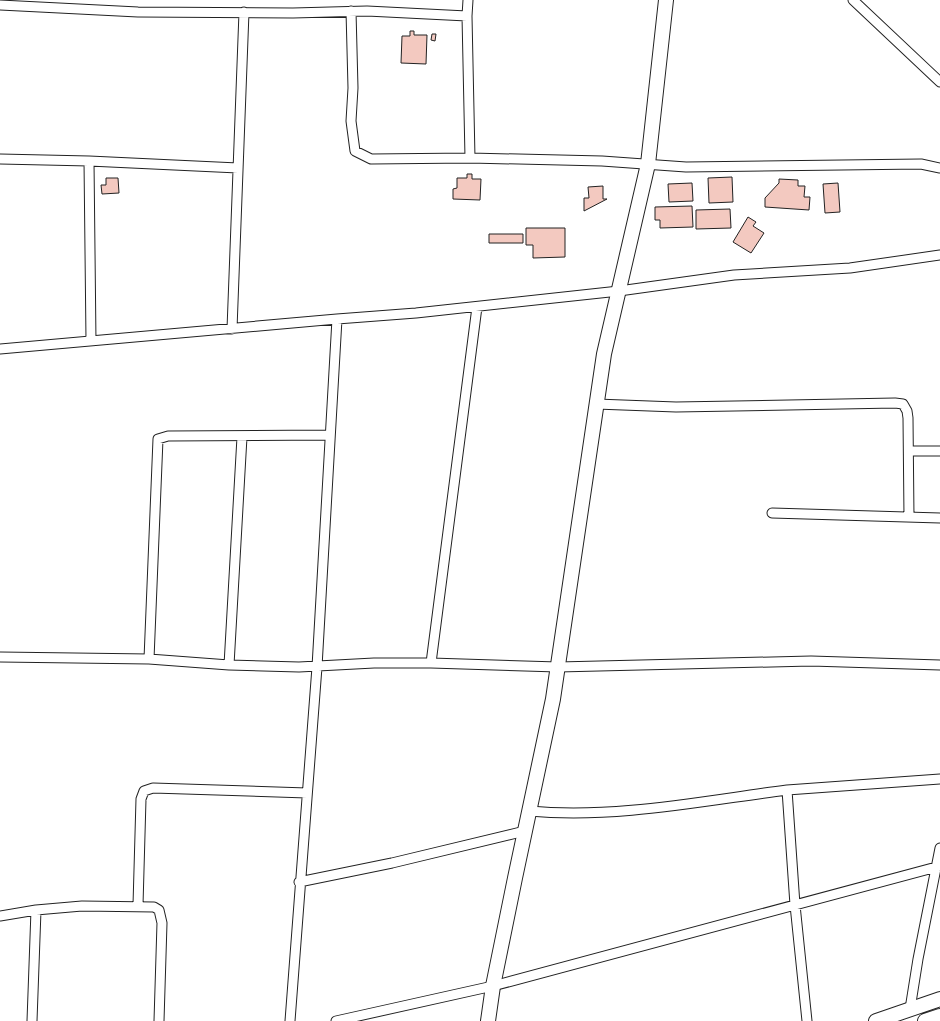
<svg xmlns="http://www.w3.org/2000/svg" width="940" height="1021" font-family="Ubuntu,sans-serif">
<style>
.building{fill:#f3c9c0;stroke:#222}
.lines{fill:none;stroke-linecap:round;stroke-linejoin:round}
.street-casing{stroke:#222;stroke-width:11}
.secondary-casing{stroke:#222;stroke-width:16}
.street{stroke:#fff;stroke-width:9}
.secondary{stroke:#fff;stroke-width:14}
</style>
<rect width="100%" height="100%" fill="#fff"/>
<path class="building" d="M 410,31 L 414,31 L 414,35 L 427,35 L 426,64 L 401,63 L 402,36 L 410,36 Z
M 432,34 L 436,34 L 435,41 L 431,40 Z
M 467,174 L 472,174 L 472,179 L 481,179 L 480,200 L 453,199 L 453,189 L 457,188 L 457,178 L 467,178 Z
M 732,177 L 733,202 L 709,203 L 708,178 Z
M 106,178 L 118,178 L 119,193 L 102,194 L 101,185 L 106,185 Z
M 779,179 L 798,180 L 798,186 L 805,186 L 804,197 L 810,197 L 809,210 L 765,207 L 765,198 L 779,183 Z
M 692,183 L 693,201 L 669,202 L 668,184 Z
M 838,183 L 840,212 L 825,213 L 823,184 Z
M 603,186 L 603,199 L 607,199 L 584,211 L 584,198 L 589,198 L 588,187 Z
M 692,206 L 693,227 L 660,228 L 660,220 L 655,220 L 655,207 Z
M 730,209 L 731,228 L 696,229 L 696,210 Z
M 748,217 L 756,222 L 753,226 L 764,233 L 751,253 L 733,242 Z
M 526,228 L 565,228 L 565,257 L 533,258 L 533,245 L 526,245 Z
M 489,234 L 523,234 L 523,243 L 489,243 Z"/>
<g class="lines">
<defs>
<path id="street" d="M 853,0 L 940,82
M 0,5 L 138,12 L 293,13 L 367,11 L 467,16 L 470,158 L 602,161 L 686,167 L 921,164 L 940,168
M 351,11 L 353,88 L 351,121 L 355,151 L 371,159 L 470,158
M 467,16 L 468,0
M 0,159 L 89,161 L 238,168
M 89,161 L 91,341
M 232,329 L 244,12
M 0,349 L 337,319 L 416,313 L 619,291 L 734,275 L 850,268 L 940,255
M 596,404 L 676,407 L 895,403 L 903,404 L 907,411 L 908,418 L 909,517
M 909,451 L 940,451
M 772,513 L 940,518
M 0,657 L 149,659 L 229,665 L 299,667 L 374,663 L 431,663 L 558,667 L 811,661 L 940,665
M 149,659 L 158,439 L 168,436 L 329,435
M 431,663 L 477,307
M 229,665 L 242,437
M 787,790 L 940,779
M 529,811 C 615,819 702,801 787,790 L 795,905 L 807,1021
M 299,882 L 392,863 L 525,831
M 138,905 L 141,799 L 144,791 L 153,788 L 307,793
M 0,916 L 36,910 L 82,906 L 154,907 L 159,910 L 162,923 L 159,1021
M 910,1009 L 918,959 L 940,848
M 32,1021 L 36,910
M 290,1021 L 317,667 L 337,319
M 336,1021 L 493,986 L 940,866"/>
<path id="secondary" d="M 488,1021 L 493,986 L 515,878 L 553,699 L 604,354 L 648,164 L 666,0
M 876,1021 L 940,999
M 925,1021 L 940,1016"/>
</defs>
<use href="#street" class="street-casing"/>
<use href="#secondary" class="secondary-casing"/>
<use href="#street" class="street"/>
<use href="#secondary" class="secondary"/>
</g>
</svg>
